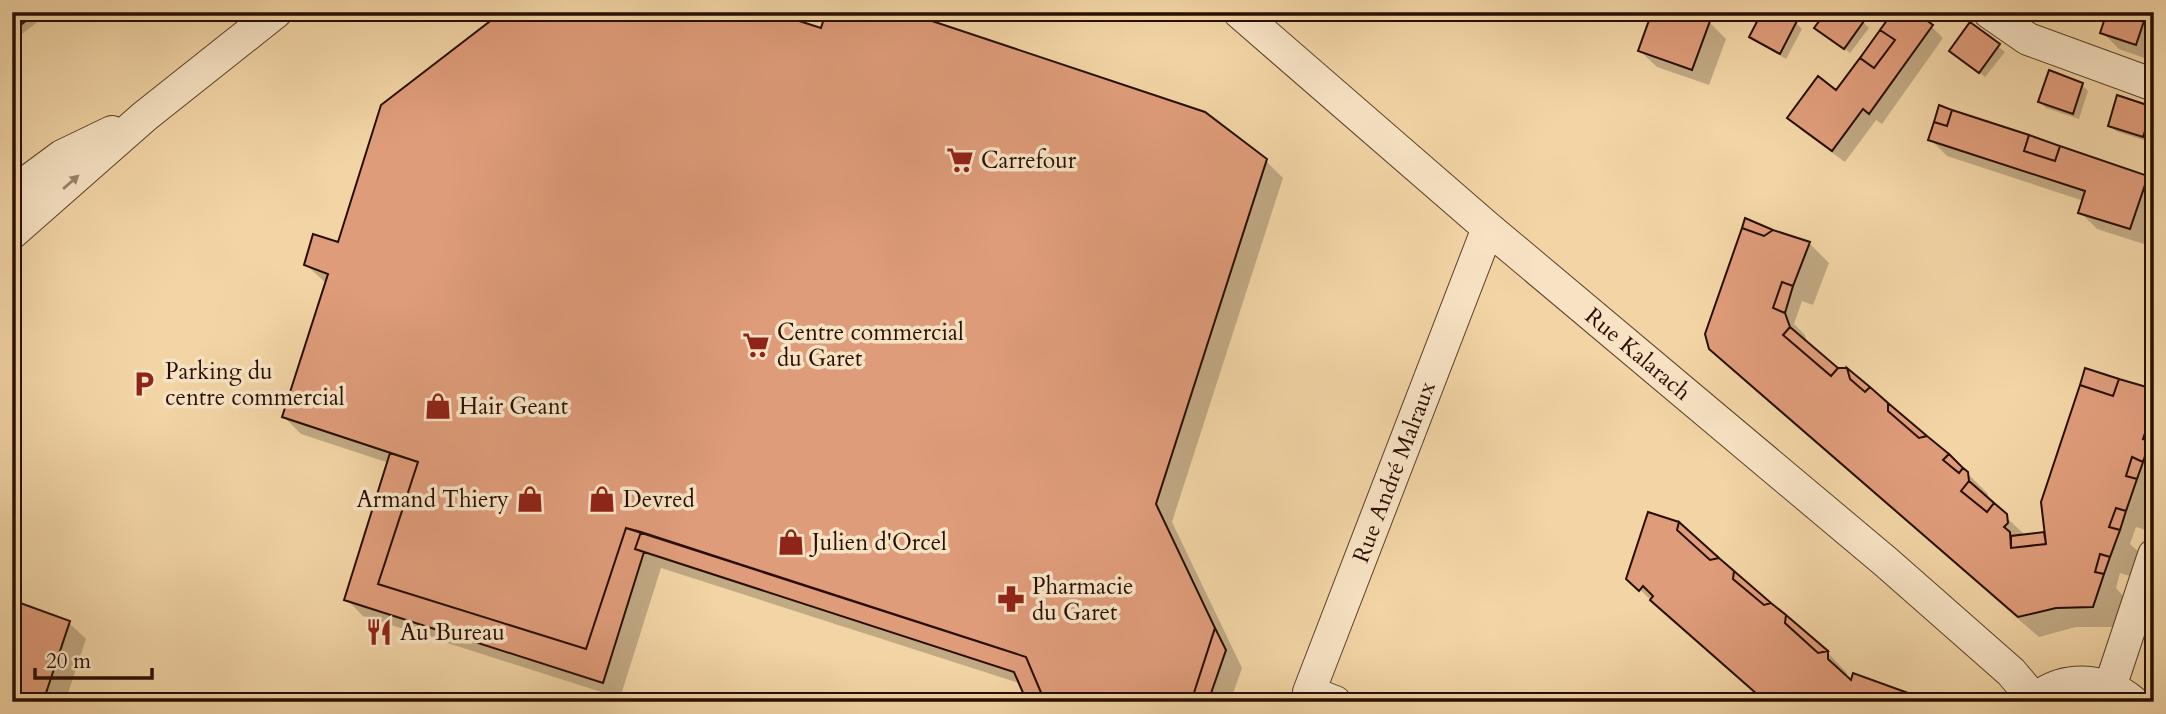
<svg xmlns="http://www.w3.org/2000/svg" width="2166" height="714" font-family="Cardo,serif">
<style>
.shadow{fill:#0003}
.building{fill:#df9c7a;stroke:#280e00;stroke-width:2}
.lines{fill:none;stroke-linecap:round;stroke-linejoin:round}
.street-casing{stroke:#5a4029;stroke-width:34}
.street{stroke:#f7e3c4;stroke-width:32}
.oneway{fill:#9a836c}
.labels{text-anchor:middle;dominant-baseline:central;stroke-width:7;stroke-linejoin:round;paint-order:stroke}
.poi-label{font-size:23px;fill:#280e00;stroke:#f7e3c4;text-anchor:start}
.street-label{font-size:23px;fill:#280e00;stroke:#f7e3c4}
</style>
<rect width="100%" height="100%" fill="#f2d4a5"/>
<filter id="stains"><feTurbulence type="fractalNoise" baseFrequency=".00286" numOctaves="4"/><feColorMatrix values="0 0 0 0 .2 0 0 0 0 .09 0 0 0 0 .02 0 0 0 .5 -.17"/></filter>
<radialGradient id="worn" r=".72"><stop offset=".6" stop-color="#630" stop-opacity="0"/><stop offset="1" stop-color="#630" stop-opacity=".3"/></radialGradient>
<path class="shadow" d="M 12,12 L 50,12 L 12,42 Z
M 1654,12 L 1705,12 L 1703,20 L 1709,22 L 1726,39 L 1709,85 L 1657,67 L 1640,51 Z
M 2108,12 L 2154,12 L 2153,61 L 2119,49 L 2102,32 Z
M 1863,22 L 1869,28 L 1850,53 L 1823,33 Z
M 1796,23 L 1802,29 L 1786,59 L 1757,42 L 1751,36 Z
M 1971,25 L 2005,52 L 1985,77 L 1958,56 Z
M 1931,26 L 1943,38 L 1882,124 L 1876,120 L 1845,162 L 1801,130 L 1789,118 L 1837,92 Z
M 2082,85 L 2088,91 L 2079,119 L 2046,108 L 2040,102 Z
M 2152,108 L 2154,111 L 2154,127 L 2149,142 L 2116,131 L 2110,125 Z
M 1930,139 L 2147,177 L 2154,184 L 2154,224 L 2147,245 L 2097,229 L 2080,212 L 2084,201 L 1947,156 Z
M 1266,161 L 1283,178 L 1172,522 L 1242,668 L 1230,702 L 1029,702 L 1022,684 L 661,568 L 620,698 L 363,616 L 346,599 L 389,463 L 301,434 L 284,417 L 326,283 L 306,265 L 339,244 Z
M 1809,243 L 1829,263 L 1813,305 L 1802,301 L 1794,324 L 1805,335 L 1808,345 L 1967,473 L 1988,494 L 1988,500 L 2026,536 L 2046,533 L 2150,390 L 2154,394 L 2154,477 L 2147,492 L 2154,499 L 2154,508 L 2146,530 L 2136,527 L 2130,544 L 2139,552 L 2130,576 L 2120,573 L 2116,588 L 2123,596 L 2113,627 L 2076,627 L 2039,637 L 1731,369 L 1710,348 Z
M 1628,578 L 1827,652 L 1847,673 L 1847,679 L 1852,683 L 1918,699 L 1921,702 L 1766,702 L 1660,609 Z
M 69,623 L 86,639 L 65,702 L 12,702 Z"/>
<path class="building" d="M 12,12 L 37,12 L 12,32 Z
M 502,12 L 771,12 L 821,28 L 826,12 L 905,12 L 1205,112 L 1267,159 L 1156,504 L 1215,628 L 1191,702 L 1045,702 L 1026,657 L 626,528 L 586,649 L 378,584 L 418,462 L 282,417 L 328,274 L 304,265 L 313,234 L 338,242 L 381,105 Z
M 1652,12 L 1688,12 L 1710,21 L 1692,70 L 1638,51 Z
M 1762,12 L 1781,12 L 1797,21 L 1780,54 L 1749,37 Z
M 1826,12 L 1852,12 L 1864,21 L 1844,49 L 1814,28 Z
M 1893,12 L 1915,12 L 1933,25 L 1869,114 L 1863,109 L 1832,151 L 1787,118 L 1818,76 L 1836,90 L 1860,58 L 1874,68 L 1895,40 L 1880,30 Z
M 2107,12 L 2147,12 L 2136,45 L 2100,33 Z
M 1970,22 L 2000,44 L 1979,73 L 1949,51 Z
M 1880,30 L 1895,40 L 1874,68 L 1860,58 Z
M 2049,70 L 2083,83 L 2073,114 L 2038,102 Z
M 2117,95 L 2153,107 L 2143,137 L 2108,126 Z
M 1939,105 L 1952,110 L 1947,126 L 1934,122 Z
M 1952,110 L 2029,135 L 2024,151 L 2055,161 L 2060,146 L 2148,176 L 2130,229 L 2078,213 L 2085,191 L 1928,140 L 1934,122 L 1947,126 Z
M 2029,135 L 2060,146 L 2055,161 L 2024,151 Z
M 1745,218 L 1773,230 L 1764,236 L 1742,228 Z
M 1742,228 L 1764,236 L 1773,230 L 1810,242 L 1793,286 L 1782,282 L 1773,308 L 1785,313 L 1790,327 L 1783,335 L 1831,376 L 1838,368 L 1847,368 L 1850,379 L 1865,392 L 1870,387 L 1888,403 L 1888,411 L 1919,438 L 1927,436 L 1949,454 L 1943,460 L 1959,473 L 1963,468 L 1968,472 L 1969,481 L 1961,491 L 1987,512 L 1994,503 L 2007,514 L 2008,523 L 2004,527 L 2010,532 L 2011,548 L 2046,544 L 2041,502 L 2080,385 L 2113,396 L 2119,379 L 2150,388 L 2147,399 L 2154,402 L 2154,407 L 2143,439 L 2150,441 L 2143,462 L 2132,457 L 2126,476 L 2137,479 L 2126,511 L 2116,508 L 2109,527 L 2120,530 L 2110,557 L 2100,554 L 2095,572 L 2104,574 L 2093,607 L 2056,608 L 2018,617 L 1709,349 L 1705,334 Z
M 1782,282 L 1793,286 L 1785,313 L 1773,308 Z
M 1790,327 L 1838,368 L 1831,376 L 1783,335 Z
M 1847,368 L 1870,387 L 1865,392 L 1850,379 Z
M 2085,368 L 2119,379 L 2113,396 L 2080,385 Z
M 1888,403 L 1927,436 L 1919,438 L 1888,411 Z
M 390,453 L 418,462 L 378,584 L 586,649 L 626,528 L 641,532 L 635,549 L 644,552 L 603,683 L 344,600 Z
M 1949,454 L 1963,468 L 1959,473 L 1943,460 Z
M 2132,457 L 2143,462 L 2137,479 L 2126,476 Z
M 1969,481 L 1994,503 L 1987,512 L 1961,491 Z
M 2116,508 L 2126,511 L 2120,530 L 2109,527 Z
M 1648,512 L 1679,522 L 1677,530 L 1710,560 L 1719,558 L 1734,571 L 1733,579 L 1764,605 L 1771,603 L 1786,615 L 1785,623 L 1818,653 L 1828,651 L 1828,659 L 1851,680 L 1853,673 L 1919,697 L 1918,702 L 1766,702 L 1650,600 L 1653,596 L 1643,586 L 1639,591 L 1626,579 Z
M 1679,522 L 1719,558 L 1710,560 L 1677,530 Z
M 641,532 L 1026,657 L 1045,702 L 1027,702 L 1014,672 L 635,549 Z
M 2044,532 L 2046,544 L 2011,548 L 2011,536 Z
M 2100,554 L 2110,557 L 2104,574 L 2095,572 Z
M 1734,571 L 1771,603 L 1764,605 L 1733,579 Z
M 12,600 L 70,621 L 43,702 L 12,702 Z
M 1786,615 L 1828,651 L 1818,653 L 1785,623 Z
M 1215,628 L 1226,650 L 1208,702 L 1191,702 Z"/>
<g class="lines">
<defs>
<path id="street" d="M 1239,12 L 1488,228 L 1886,562 L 2011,672 L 2034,699
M 1989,12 L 2028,39 L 2154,85
M 12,193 L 62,156 L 112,132
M 12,233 L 145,116 L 276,12
M 2110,687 L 2154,555
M 1335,702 L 1309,692 L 1488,228
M 2032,702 C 2062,675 2103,677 2133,702"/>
</defs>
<use href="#street" class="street-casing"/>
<use href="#street" class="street"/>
</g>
<defs><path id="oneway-solid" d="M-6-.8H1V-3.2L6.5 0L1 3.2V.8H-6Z" transform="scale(1.75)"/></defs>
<use class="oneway" href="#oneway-solid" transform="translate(71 182) rotate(-41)"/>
<defs>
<symbol id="supermarket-bare" viewBox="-9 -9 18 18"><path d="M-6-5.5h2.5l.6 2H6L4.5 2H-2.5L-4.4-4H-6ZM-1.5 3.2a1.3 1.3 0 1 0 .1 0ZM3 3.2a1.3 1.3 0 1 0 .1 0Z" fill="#8f2418" stroke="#f7e3c4" stroke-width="2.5" paint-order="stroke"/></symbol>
<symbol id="parking-bare" viewBox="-9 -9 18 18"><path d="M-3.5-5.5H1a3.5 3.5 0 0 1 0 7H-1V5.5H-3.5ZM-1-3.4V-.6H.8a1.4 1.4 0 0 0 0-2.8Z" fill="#8f2418" stroke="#f7e3c4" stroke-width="2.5" paint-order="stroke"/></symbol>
<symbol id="shop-bare" viewBox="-9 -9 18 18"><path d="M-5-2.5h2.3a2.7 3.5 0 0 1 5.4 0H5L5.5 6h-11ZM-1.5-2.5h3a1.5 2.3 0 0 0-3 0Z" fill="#8f2418" stroke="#f7e3c4" stroke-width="2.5" paint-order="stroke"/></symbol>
<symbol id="pharmacy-bare" viewBox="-9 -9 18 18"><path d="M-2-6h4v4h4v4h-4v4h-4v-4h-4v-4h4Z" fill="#8f2418" stroke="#f7e3c4" stroke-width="2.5" paint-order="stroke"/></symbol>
<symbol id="restaurant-bare" viewBox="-9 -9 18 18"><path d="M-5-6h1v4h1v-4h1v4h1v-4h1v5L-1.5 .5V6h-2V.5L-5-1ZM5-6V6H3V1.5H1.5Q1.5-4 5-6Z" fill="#8f2418" stroke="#f7e3c4" stroke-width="2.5" paint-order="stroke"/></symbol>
</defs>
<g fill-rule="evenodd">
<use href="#supermarket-bare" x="941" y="141" width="38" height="38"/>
<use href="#supermarket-bare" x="737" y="326" width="38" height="38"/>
<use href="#parking-bare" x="125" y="365" width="38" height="38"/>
<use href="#shop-bare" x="419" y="387" width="38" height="38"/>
<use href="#shop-bare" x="511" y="480" width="38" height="38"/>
<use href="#shop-bare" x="583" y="480" width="38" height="38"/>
<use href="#shop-bare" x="772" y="523" width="38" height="38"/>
<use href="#pharmacy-bare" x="992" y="580" width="38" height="38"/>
<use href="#restaurant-bare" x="360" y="613" width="38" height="38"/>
</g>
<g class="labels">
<g class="poi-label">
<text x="981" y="160">Carrefour</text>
<text x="777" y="332">Centre commercial<tspan x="777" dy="26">du Garet</tspan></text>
<text x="165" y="371">Parking du<tspan x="165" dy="26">centre commercial</tspan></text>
<text x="459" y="406">Hair Geant</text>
<text x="509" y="499" text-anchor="end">Armand Thiery</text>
<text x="623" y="499">Devred</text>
<text x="812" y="542">Julien d'Orcel</text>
<text x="1032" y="586">Pharmacie<tspan x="1032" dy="26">du Garet</tspan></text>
<text x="400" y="632">Au Bureau</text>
</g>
<g class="street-label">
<text transform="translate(1638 354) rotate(40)">Rue Kalarach</text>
<text transform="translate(1394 472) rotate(-69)">Rue André Malraux</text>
</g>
</g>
<rect width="2166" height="714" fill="none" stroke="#f2d4a5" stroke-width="42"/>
<rect x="14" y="14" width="2138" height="686" fill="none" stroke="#280e00" stroke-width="3.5"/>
<rect x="21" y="21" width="2124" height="672" fill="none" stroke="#280e00" stroke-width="2"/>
<path d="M35 668v10h117v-10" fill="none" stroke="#280e00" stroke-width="3.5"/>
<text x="46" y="668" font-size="21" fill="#280e00" stroke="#f7e3c4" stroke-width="5" paint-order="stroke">20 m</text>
<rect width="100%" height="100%" filter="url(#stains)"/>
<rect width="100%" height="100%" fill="url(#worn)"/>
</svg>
